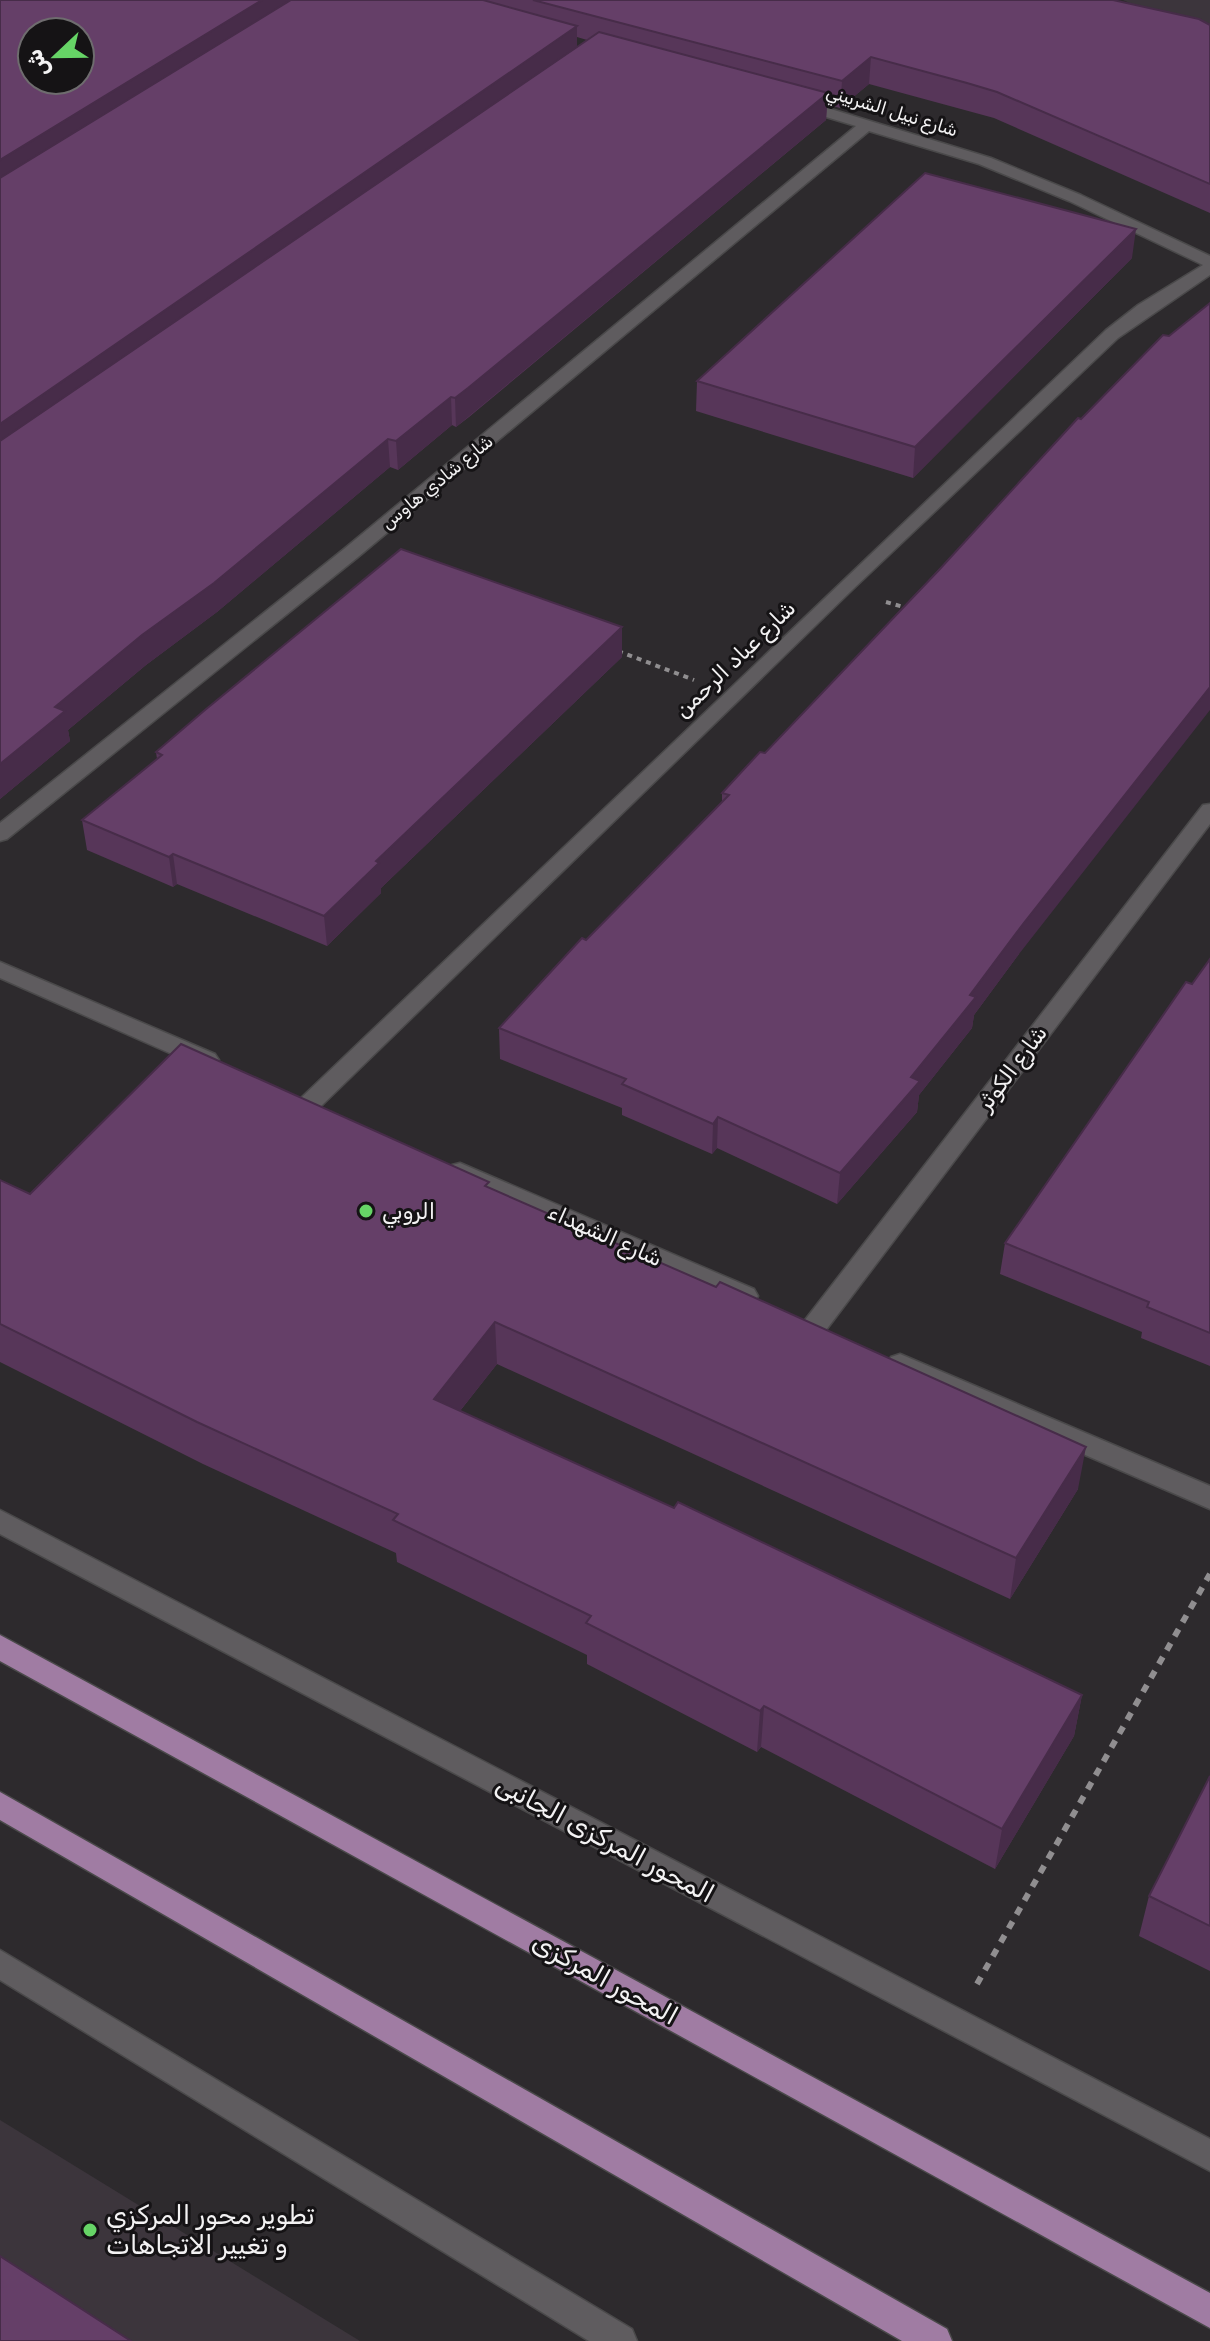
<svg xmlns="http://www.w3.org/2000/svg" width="1210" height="2341" font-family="Rubik,Cairo,sans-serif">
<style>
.built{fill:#3c353c}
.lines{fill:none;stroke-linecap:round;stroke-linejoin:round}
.minor-casing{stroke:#4a494a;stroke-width:3}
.major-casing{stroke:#4a494a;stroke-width:3}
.path-far1{stroke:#908e90;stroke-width:4;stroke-dasharray:5 5;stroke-linecap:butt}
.path{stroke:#908e90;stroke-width:6;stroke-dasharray:8 8;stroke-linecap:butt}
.minor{fill:#5f5c5f;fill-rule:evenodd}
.major{fill:#a07ca3;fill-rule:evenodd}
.wall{fill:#573659;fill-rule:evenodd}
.shaded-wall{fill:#472c49}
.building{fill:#653f68;stroke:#472c49;stroke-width:2;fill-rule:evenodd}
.poi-dot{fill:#66d466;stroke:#151315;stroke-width:3}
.labels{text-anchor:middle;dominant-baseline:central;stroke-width:6;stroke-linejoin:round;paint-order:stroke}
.far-street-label{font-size:18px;fill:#f3f2f3;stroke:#151315}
.street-label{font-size:22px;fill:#f3f2f3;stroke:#151315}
.poi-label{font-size:22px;fill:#f3f2f3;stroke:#151315;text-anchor:start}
.near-street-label{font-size:26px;fill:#f3f2f3;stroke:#151315}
.near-poi-label{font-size:26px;fill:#f3f2f3;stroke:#151315;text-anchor:start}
</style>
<rect width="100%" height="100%" fill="#2d2a2d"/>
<path class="built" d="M 1123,0 L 1210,0 L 1210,40 Z
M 0,2120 L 360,2341 L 0,2341 Z"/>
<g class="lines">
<defs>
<path id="minor" d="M 798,99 L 991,158 L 1081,195 L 1210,256 L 1210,275 L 1118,338 L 851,591 L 317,1110 L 301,1110 L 297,1104 L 301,1098 L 1106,330 L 1138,305 L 1203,265 L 1069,201 L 979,164 L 869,131 L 358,557 L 7,839 L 0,841 L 0,823 L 344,549 L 856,126 L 793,107 L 793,101 Z
M 1210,804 L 1210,824 L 823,1334 L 805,1334 L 801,1327 L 805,1320 L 1203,805 Z
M 0,962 L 215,1054 L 219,1060 L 215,1066 L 199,1066 L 0,978 Z
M 460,1163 L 754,1289 L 758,1296 L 754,1303 L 736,1303 L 452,1177 L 448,1171 L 452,1165 Z
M 900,1354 L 1210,1486 L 1210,1509 L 891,1371 L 887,1364 L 891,1357 Z
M 0,1510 L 1210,2139 L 1210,2171 L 0,1534 Z
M 0,1950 L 632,2329 L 637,2341 L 589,2341 L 0,1980 Z"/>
<path id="major" d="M 0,1635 L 1210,2293 L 1210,2328 L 0,1661 Z
M 0,1792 L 947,2329 L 952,2341 L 902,2341 L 0,1820 Z"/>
</defs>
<use href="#minor" class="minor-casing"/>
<use href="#major" class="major-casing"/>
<path class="path-far1" d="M 886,602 L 907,608
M 618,651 L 694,680"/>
<path class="path" d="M 977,1984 L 1210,1574"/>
<use href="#minor" class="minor"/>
<use href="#major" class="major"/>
</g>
<path class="wall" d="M 0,0 L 1113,0 L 1210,25 L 1210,213 L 994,118 L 869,84 L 840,108 L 827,104 L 826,120 L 469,417 L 456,427 L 452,425 L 398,470 L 390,467 L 217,612 L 146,665 L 68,730 L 70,741 L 0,799 ZM 577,37 L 587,40 L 577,47 Z
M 1132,258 L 913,478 L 696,411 L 697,381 Z
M 1169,336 L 1019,954 L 974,1015 L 972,1028 L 919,1095 L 917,1112 L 837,1204 L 717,1148 L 712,1154 L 622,1115 L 622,1108 L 500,1059 L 499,1028 L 722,802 L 722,793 L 765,753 L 1081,419 Z
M 622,657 L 381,888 L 381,893 L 327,946 L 177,884 L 173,887 L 87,850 L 82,820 L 157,759 L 156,752 Z
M 1210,959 L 1210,1366 L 1141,1338 L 1142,1332 L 1000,1274 L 1005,1243 Z
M 0,1180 L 30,1194 L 489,1187 L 1078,1489 L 1010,1599 L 497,1364 L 460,1411 L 1082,1695 L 1074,1736 L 995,1869 L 761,1747 L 757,1752 L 587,1664 L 587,1655 L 397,1562 L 396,1553 L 203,1464 L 0,1362 Z
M 1210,1776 L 1210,1971 L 1139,1936 L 1149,1896 Z"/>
<path class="shaded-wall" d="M 262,0 L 306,0 L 0,189 L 0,160 Z
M 577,26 L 577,52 L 0,456 L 0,424 Z
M 871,57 L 869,84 L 840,108 L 842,81 Z
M 828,93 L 826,120 L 456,427 L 455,398 Z
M 1136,229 L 1132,258 L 913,478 L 915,447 Z
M 451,397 L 452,425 L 398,470 L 396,441 Z
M 388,439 L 390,467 L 217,612 L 146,665 L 68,730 L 70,741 L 0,799 L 0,764 L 55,707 L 142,635 Z
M 622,627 L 622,657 L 381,888 L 381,893 L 327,946 L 324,916 L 376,861 Z
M 1210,687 L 1210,710 L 1019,954 L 974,1015 L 972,1028 L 919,1095 L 917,1112 L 837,1204 L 840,1173 L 1023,924 Z
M 173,854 L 177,884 L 173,887 L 169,857 Z
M 718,1117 L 717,1148 L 712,1154 L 713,1124 Z
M 495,1322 L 497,1364 L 436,1441 L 434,1399 Z
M 1086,1447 L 1078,1489 L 1010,1599 L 1016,1558 Z
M 1082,1695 L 1074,1736 L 995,1869 L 1002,1829 Z
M 764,1706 L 761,1747 L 757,1752 L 760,1711 Z"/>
<path class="building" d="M 0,0 L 262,0 L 0,160 ZM 32,32 L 80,32 L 80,80 L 32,80 Z
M 291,0 L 483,0 L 577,26 L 0,424 L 0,178 Z
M 533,0 L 1113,0 L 1199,19 L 1210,25 L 1210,184 L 997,92 L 967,83 L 871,57 L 842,81 Z
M 599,32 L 828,93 L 468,388 L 455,398 L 451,397 L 396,441 L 388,439 L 214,583 L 142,635 L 55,707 L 65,711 L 0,764 L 0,441 Z
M 925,173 L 1136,229 L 915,447 L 697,381 Z
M 1210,303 L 1210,687 L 1023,924 L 970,995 L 976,997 L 911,1077 L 920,1081 L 840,1173 L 718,1117 L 713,1124 L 622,1084 L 626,1079 L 499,1028 L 582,938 L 586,940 L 729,795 L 722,793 L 760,752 L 765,753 L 939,570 L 1078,418 L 1081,419 L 1163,335 L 1169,336 Z
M 401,549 L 622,627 L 376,861 L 379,863 L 324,916 L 173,854 L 169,857 L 82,820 L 162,755 L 156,752 L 205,710 Z
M 1210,959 L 1210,1333 L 1147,1307 L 1149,1302 L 1005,1243 L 1186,982 L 1192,984 Z
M 181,1044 L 489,1182 L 485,1186 L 716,1287 L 720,1282 L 1086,1447 L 1016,1558 L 495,1322 L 434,1399 L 674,1508 L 678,1502 L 1082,1695 L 1002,1829 L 764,1706 L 760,1711 L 586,1623 L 591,1616 L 393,1520 L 398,1514 L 197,1422 L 0,1324 L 0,1180 L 30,1194 Z
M 1210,1776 L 1210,1926 L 1149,1896 Z
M 0,2256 L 131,2341 L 0,2341 Z"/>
<g class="poi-dot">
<circle cx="366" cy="1211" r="8"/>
<circle cx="90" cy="2230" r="8"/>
</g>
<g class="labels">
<g class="far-street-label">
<text transform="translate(892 111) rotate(17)">شارع نبيل الشربيني</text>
<text transform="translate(437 482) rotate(-39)">شارع شادي هاوس</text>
</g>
<g class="street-label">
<text transform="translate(735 659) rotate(-44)">شارع عباد الرحمن</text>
<text transform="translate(1012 1068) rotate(-53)">شارع الكوثر</text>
<text transform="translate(605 1235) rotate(24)">شارع الشهداء</text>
</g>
<g class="poi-label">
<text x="382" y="1211">الروبي</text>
</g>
<g class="near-street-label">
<text transform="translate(605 1839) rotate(28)">المحور المركزى الجانبى</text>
<text transform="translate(605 1979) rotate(29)">المحور المركزى</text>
</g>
<g class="near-poi-label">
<text x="106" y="2215">تطوير محور المركزي<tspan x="106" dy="30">و تغيير الاتجاهات</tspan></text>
</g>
</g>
<g transform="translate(56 56) rotate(248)"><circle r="38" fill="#151315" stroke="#6e6c6e" stroke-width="2"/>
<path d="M0-6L14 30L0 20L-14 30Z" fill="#66d466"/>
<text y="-12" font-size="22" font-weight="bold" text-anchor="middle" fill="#f3f2f3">ش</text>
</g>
</svg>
